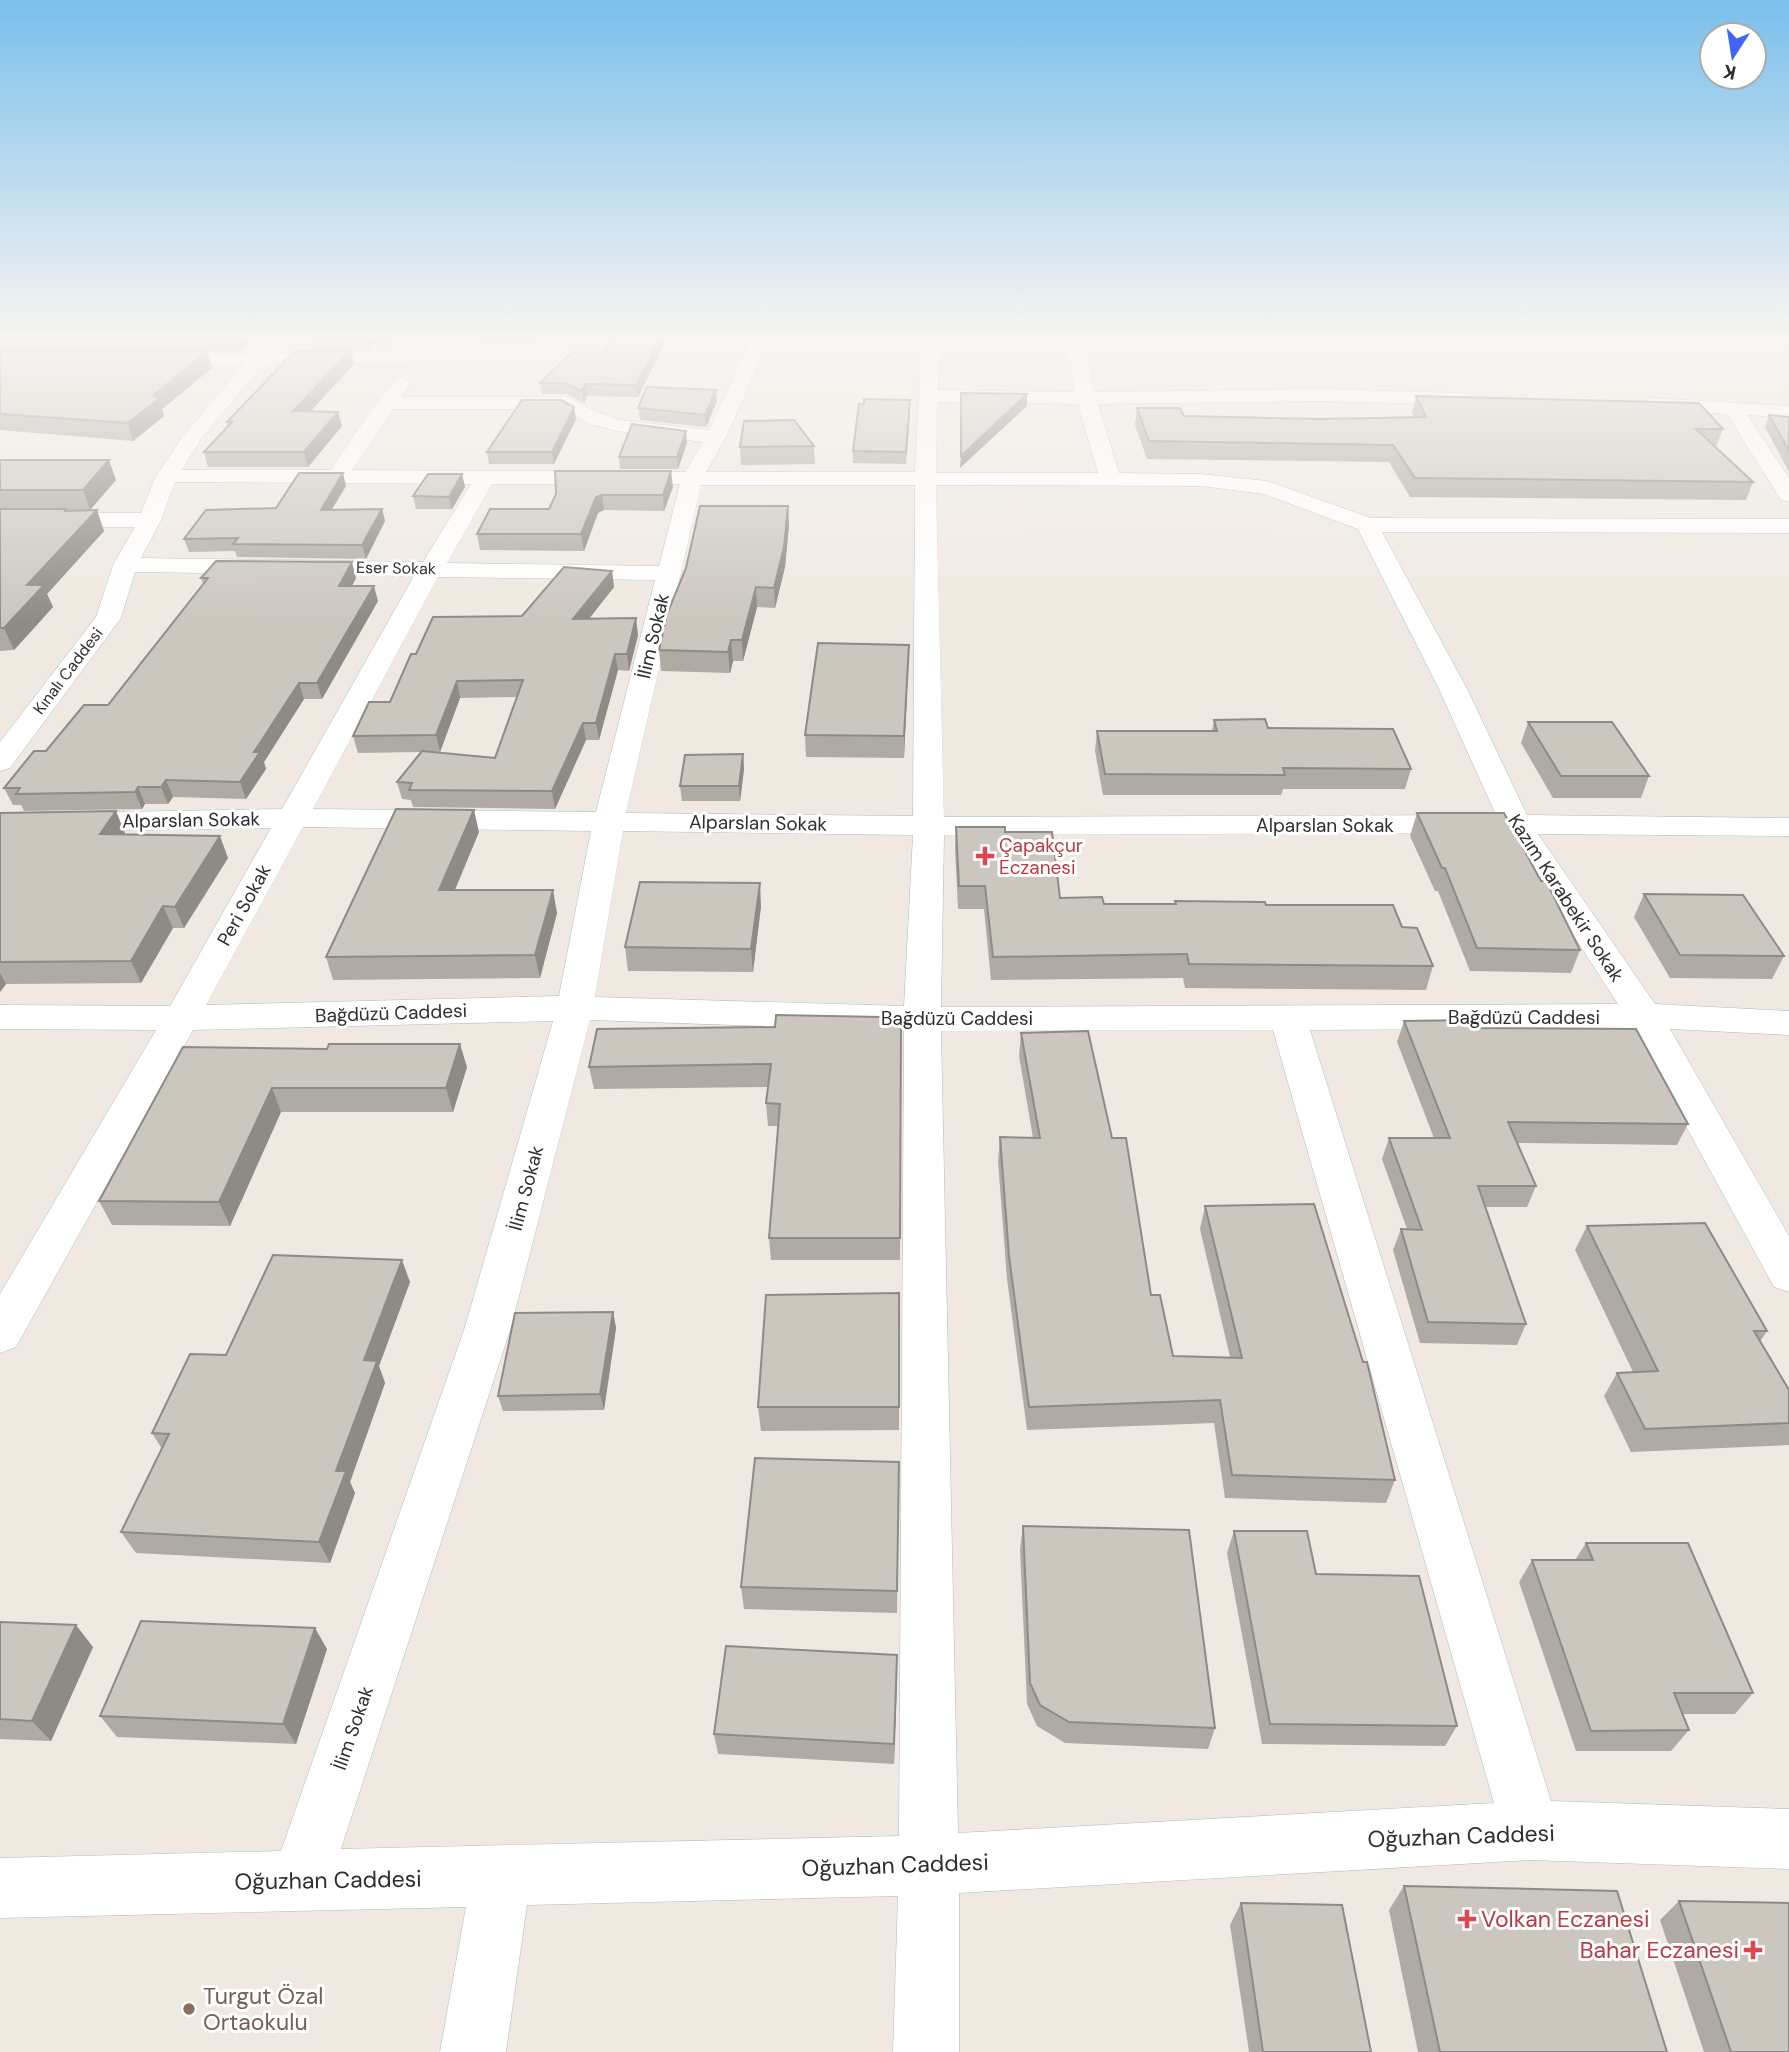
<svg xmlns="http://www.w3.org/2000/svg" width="1789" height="2052" font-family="'DM Sans',sans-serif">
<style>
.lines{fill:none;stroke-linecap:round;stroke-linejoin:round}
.minor-casing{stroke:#b4b7c1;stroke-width:1}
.minor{fill:#fff;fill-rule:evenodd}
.wall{fill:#afaba4;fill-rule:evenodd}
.shaded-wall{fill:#8e8b86}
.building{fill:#cbc7bf;stroke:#8e8b86;stroke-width:2}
.health-dot{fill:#e0444e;stroke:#fff;stroke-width:2.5}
.education-dot{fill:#8d6e63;stroke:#fff;stroke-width:2.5}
.labels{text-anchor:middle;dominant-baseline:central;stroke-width:6;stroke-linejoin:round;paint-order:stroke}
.far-street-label{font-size:16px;fill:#2e2e2e;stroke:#fff}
.street-label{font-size:19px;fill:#2e2e2e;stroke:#fff}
.health-label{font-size:19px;fill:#be3a42;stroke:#fff;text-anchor:start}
.near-street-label{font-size:23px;fill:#2e2e2e;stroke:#fff}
.near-health-label{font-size:23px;fill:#be3a42;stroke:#fff;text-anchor:start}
.near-education-label{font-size:23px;fill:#785e54;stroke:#fff;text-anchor:start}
</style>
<rect width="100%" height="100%" fill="#efe9e1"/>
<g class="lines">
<defs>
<path id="minor" d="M 754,334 L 772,334 L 726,437 L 706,472 L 915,472 L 921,350 L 836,339 L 828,334 L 882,334 L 922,339 L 922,334 L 940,334 L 938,390 L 1075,392 L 1065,334 L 1083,334 L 1094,392 L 1320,389 L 1464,393 L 1474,399 L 1464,405 L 1320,401 L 1098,404 L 1119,473 L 1201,474 L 1267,481 L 1371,518 L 1789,519 L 1789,533 L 1382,532 L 1467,689 L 1527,815 L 1789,818 L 1789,836 L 1538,834 L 1655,1004 L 1789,1011 L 1789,1035 L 1670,1029 L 1789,1236 L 1789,1292 L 1774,1287 L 1632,1028 L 1310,1030 L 1551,1801 L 1789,1809 L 1789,1869 L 1531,1860 L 959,1893 L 959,2052 L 893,2052 L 898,1896 L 527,1905 L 506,2052 L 440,2052 L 466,1907 L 0,1918 L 0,1858 L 281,1851 L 465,1327 L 553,1021 L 193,1030 L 16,1347 L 0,1353 L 0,1294 L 156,1030 L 0,1029 L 0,1005 L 170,1006 L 271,828 L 0,832 L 0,814 L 282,809 L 414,576 L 135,572 L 121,618 L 10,768 L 0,771 L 0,742 L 96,617 L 113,565 L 135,527 L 0,527 L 0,513 L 141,513 L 156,476 L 183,436 L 243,365 L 155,363 L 152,359 L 155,355 L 161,354 L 254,354 L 268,346 L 274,347 L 275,353 L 587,349 L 596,354 L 587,359 L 263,365 L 201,439 L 182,470 L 331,470 C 343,453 388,381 401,377 L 410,383 L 401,397 L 567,397 L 588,408 L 619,420 L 709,430 ZM 937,402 L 1078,404 L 1098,473 L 936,473 ZM 393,409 L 563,409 L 590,424 L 617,431 L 703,442 L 685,472 L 352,470 ZM 175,482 L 471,484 L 423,562 L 141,558 L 161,520 ZM 492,484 L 680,484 L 659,566 L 447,563 ZM 701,485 L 915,485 L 913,816 L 626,813 ZM 936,485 L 1201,486 L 1264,494 L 1358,529 L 1439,689 L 1496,815 L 944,817 ZM 438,577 L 655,580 L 596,812 L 313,809 ZM 303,827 L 591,831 L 559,996 L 206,1005 ZM 623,831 L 913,835 L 904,1006 L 595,997 ZM 1507,833 L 1618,1004 L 941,1007 L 944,835 ZM 590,1020 L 904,1031 L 899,1836 L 341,1849 L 511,1327 ZM 1273,1030 L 1494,1803 L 958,1833 L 941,1031 Z
M 1651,398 L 1789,406 L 1789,418 L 1747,415 L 1789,478 L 1789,502 L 1781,500 L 1727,414 L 1644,408 L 1641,404 Z"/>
</defs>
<use href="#minor" class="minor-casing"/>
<use href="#minor" class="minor"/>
</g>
<path class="wall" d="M 0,334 L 258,334 L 241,351 L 207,351 L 212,368 L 162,409 L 164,416 L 133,441 L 0,430 Z
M 315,334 L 541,334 L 534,344 L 394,340 L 391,344 L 373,344 L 369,348 L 313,350 L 310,339 Z
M 668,336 L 638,397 L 587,396 L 584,403 L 567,394 L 542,394 L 540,383 L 602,353 Z
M 354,364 L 311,411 L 338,412 L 342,426 L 308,467 L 208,467 L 204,452 L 228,427 L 227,422 Z
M 1416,396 L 1723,429 L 1716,447 L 1753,482 L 1746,500 L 1410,497 L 1389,462 L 1147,459 L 1135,425 L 1137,408 L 1184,416 L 1319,419 L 1414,417 L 1412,413 Z
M 717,401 L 706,427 L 640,420 L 638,408 Z
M 574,407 L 576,419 L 554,464 L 489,464 L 487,452 Z
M 910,412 L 906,464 L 853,463 L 853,451 Z
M 1769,415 L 1789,417 L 1789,472 L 1765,427 Z
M 687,443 L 678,469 L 620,469 L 619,457 Z
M 814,446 L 815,464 L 741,465 L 740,447 Z
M 0,460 L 116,480 L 90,510 L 104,531 L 47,594 L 53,607 L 14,650 L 0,651 Z
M 462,474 L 465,487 L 452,509 L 416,509 L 413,496 Z
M 346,486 L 332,509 L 382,509 L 385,521 L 366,559 L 237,557 L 235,551 L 189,552 L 184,539 Z
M 673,487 L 664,511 L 604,510 L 598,513 L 584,551 L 480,550 L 477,534 L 549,509 L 556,494 Z
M 789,525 L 785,567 L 775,608 L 757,607 L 743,661 L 733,661 L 730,673 L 661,671 L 659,650 Z
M 612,571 L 614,587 L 589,619 L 638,635 L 629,671 L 618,670 L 599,740 L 586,740 L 555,809 L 413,807 L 411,800 L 402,799 L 397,782 L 420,752 L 358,753 L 353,736 L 390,702 L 416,654 L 522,616 ZM 517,697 L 495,758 L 434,752 L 440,752 L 460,698 Z
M 201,578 L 356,578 L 352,586 L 378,601 L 322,699 L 304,699 L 264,762 L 266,769 L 246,799 L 173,797 L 168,804 L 145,804 L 142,809 L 24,811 L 21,805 L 13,805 L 4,788 L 46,751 L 108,705 L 203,584 Z
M 908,666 L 904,758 L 806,757 L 805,735 Z
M 1214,720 L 1268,728 L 1411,769 L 1405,789 L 1283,789 L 1281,795 L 1103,795 L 1095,751 L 1097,731 L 1212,731 Z
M 1528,722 L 1649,776 L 1641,798 L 1553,798 L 1521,743 Z
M 743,754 L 744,769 L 740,801 L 682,801 L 680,786 Z
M 0,813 L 125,833 L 124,834 L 228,858 L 184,928 L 173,928 L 141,983 L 6,984 L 0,992 Z
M 1417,813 L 1580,950 L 1571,973 L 1470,971 L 1438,891 L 1435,891 L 1410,836 Z
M 956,827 L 1005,832 L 1060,898 L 1104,904 L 1175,904 L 1175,901 L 1266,905 L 1402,927 L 1433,966 L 1426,990 L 1185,988 L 1183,978 L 991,980 L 984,909 L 958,909 L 955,849 Z
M 479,832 L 455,890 L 557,913 L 540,978 L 333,980 L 326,957 Z
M 1644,894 L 1784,956 L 1772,979 L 1670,978 L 1634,917 Z
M 761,906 L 753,972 L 628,971 L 625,947 Z
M 1404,1021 L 1475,1028 L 1688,1124 L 1677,1145 L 1517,1143 L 1536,1186 L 1527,1207 L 1485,1207 L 1526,1324 L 1517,1345 L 1420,1343 L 1393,1250 L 1401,1229 L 1407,1229 L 1382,1159 L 1389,1138 L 1434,1138 L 1397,1042 Z
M 901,1024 L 900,1260 L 771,1260 L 769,1238 L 778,1126 L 768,1126 L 766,1103 L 768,1087 L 594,1089 L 589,1067 L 775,1027 Z
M 1021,1033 L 1112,1138 L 1151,1295 L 1173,1356 L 1230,1357 L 1200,1229 L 1205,1206 L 1395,1480 L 1386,1503 L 1225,1498 L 1214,1423 L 1027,1430 L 1007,1279 L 998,1161 L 1000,1137 L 1033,1138 L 1019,1056 Z
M 183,1047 L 467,1067 L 453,1112 L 281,1112 L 230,1226 L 112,1225 L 99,1201 Z
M 1587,1226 L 1767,1331 L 1760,1342 L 1789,1390 L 1789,1445 L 1631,1452 L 1604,1396 L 1617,1373 L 1633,1372 L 1575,1250 Z
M 410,1282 L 379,1366 L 385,1383 L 350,1482 L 355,1493 L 330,1563 L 136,1553 L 121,1532 L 162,1449 L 152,1433 L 226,1355 Z
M 899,1293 L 899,1430 L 761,1431 L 758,1407 Z
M 613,1312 L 616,1328 L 604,1410 L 503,1411 L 498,1396 Z
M 899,1462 L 897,1613 L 744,1609 L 741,1587 Z
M 1023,1526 L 1215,1728 L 1208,1749 L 1065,1743 L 1037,1726 L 1027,1704 L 1020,1549 Z
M 1234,1531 L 1316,1574 L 1457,1726 L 1445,1746 L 1262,1744 L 1227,1553 Z
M 1586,1543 L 1753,1693 L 1735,1714 L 1682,1714 L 1689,1730 L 1671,1751 L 1576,1751 L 1519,1582 L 1532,1560 L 1575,1560 Z
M 0,1622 L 93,1647 L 51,1741 L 0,1739 Z
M 327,1649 L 296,1744 L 117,1737 L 100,1716 Z
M 897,1676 L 894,1764 L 718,1754 L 714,1734 Z
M 1404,1886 L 1667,2052 L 1418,2052 L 1389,1910 Z
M 1679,1901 L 1789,2052 L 1704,2052 L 1660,1920 Z
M 1241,1903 L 1371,2052 L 1249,2052 L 1230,1925 Z"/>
<path class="shaded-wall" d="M 238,334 L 258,334 L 241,351 L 237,335 Z
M 369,334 L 371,334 L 373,344 L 369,348 L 367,337 Z
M 389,334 L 393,334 L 394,340 L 391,344 Z
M 532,334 L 541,334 L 534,344 Z
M 662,334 L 667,334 L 668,336 L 638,397 L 636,385 Z
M 351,350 L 354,364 L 297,426 L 293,411 Z
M 207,351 L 212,368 L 162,409 L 164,416 L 133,441 L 128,423 L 154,395 Z
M 585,384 L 587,396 L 584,403 L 582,391 Z
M 716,390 L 717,401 L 706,427 L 705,415 Z
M 1027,394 L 1027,406 L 960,468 L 961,456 Z
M 574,407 L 576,419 L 554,464 L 552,452 Z
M 338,412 L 342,426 L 308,467 L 304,452 Z
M 686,431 L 687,443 L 678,469 L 677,457 Z
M 109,460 L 116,480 L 90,510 L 83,490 Z
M 671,471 L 673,487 L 664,511 L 663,495 Z
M 343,473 L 346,486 L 324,522 L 321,510 Z
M 462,474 L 465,487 L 452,509 L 449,497 Z
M 602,495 L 604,510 L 598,513 L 584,551 L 581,534 L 596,497 Z
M 788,506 L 789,525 L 785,567 L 775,608 L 774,588 Z
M 382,509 L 385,521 L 366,559 L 362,545 Z
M 97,510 L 104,531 L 47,594 L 53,607 L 14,650 L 4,628 L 27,585 Z
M 352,562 L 356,578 L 344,601 L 339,586 Z
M 612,571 L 614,587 L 576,635 L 573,619 Z
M 374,586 L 378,601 L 322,699 L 317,683 Z
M 756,587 L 757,607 L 743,661 L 742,640 Z
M 636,618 L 638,635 L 629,671 L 627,654 Z
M 731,640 L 733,661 L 730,673 L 728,652 Z
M 909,645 L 908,666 L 904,758 L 904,736 Z
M 615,654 L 618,670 L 599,740 L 596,723 Z
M 457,681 L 460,698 L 440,752 L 436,735 Z
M 299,683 L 304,699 L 264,762 L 266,769 L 246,799 L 240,782 L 254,752 Z
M 583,723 L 586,740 L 555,809 L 552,791 Z
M 743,754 L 744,769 L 740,801 L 739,786 Z
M 166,780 L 173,797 L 168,804 L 161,787 Z
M 138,787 L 145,804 L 142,809 L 135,792 Z
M 474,810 L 479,832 L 445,913 L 439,890 Z
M 116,811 L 125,833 L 109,855 L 100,834 Z
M 220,836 L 228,858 L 184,928 L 175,907 Z
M 760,883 L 761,906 L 753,972 L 751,949 Z
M 553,890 L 557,913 L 540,978 L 535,955 Z
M 163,906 L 173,928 L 141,983 L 131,961 Z
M 0,973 L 6,984 L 0,992 Z
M 460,1044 L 467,1067 L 453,1112 L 446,1088 Z
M 272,1088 L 281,1112 L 230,1226 L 219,1202 Z
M 402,1260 L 410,1282 L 379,1366 L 385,1383 L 350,1482 L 355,1493 L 330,1563 L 319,1542 L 364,1360 Z
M 613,1312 L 616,1328 L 604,1410 L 600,1394 Z
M 76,1625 L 93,1647 L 51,1741 L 32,1721 Z
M 315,1628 L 327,1649 L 296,1744 L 283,1724 Z
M 897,1655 L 897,1676 L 894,1764 L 894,1744 Z"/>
<path class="building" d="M 0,334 L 238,334 L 237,335 L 0,336 Z
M 315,334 L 369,334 L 367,337 L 310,339 Z
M 613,334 L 662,334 L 636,385 L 585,384 L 582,391 L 565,383 L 540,383 L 572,352 L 602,353 Z
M 351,350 L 293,411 L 338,412 L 304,452 L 204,452 L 232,422 L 227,422 L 294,352 Z
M 0,351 L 207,351 L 154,395 L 159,399 L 128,423 L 0,414 Z
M 647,387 L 716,390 L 705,415 L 638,408 Z
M 961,393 L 1027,394 L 961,456 Z
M 1416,396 L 1699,403 L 1723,429 L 1696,429 L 1753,482 L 1415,478 L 1393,445 L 1149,441 L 1137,408 L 1180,408 L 1184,416 L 1319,419 L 1426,417 Z
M 864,399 L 910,400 L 906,452 L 853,451 L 859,404 L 864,404 Z
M 522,400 L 561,400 L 574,407 L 552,452 L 487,452 Z
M 1769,415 L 1789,417 L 1789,451 Z
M 794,420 L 814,446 L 740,447 L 744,421 Z
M 632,424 L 686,431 L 677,457 L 619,457 Z
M 0,460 L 109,460 L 83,490 L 0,490 Z
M 555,471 L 671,471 L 663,495 L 602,495 L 596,497 L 581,534 L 477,534 L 490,509 L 549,509 L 556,494 Z
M 299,473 L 343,473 L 321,510 L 382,509 L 362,545 L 233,544 L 238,538 L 184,539 L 206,510 L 276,508 Z
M 428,474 L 462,474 L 449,497 L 413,496 Z
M 700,506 L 788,506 L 784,547 L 774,588 L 756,587 L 742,640 L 731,640 L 728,652 L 659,650 L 667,614 L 686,568 Z
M 0,509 L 66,509 L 65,511 L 97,510 L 27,585 L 44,585 L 4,628 L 0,628 Z
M 216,561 L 352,562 L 339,586 L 374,586 L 317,683 L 299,683 L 254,752 L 260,752 L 240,782 L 166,780 L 161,787 L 138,787 L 135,792 L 16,794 L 20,788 L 4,788 L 34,751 L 46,751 L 84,705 L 108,705 L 208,578 L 201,578 Z
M 564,567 L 612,571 L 573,619 L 636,618 L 627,654 L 615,654 L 596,723 L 583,723 L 552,791 L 409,790 L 412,783 L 397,782 L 422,751 L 495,758 L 523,680 L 457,681 L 436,735 L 353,736 L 369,702 L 390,702 L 411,654 L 416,654 L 433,617 L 522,616 Z
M 818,643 L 909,645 L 904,736 L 805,735 Z
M 1265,719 L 1268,728 L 1393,729 L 1411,769 L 1283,768 L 1285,775 L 1105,774 L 1097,731 L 1217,731 L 1214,720 Z
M 1528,722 L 1612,722 L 1649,776 L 1561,776 Z
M 743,754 L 739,786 L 680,786 L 685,755 Z
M 396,809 L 474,810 L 439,890 L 553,890 L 535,955 L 326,957 Z
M 116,811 L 100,834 L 220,836 L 175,907 L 163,906 L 131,961 L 0,962 L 0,813 Z
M 1417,813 L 1504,813 L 1541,881 L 1546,881 L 1580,950 L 1477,948 L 1445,868 L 1442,868 Z
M 956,827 L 1005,827 L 1005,832 L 1052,832 L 1060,898 L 1102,897 L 1104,904 L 1176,904 L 1175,901 L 1265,902 L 1266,905 L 1393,905 L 1402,927 L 1417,928 L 1433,966 L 1189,964 L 1187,954 L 993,957 L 985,886 L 959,886 Z
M 640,882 L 760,883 L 751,949 L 625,947 Z
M 1644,894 L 1743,895 L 1784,956 L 1680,955 Z
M 776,1015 L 882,1017 L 901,1024 L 900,1238 L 769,1238 L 780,1104 L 766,1103 L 771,1064 L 589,1067 L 597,1029 L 775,1027 Z
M 1472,1020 L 1475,1028 L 1636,1029 L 1688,1124 L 1508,1122 L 1536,1186 L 1478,1186 L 1526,1324 L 1428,1322 L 1401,1229 L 1422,1230 L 1389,1138 L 1450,1138 L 1404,1021 Z
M 1088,1031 L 1112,1138 L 1126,1138 L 1151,1295 L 1160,1295 L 1173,1356 L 1242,1358 L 1205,1206 L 1314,1204 L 1363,1362 L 1367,1362 L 1395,1480 L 1232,1475 L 1220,1400 L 1029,1407 L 1009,1256 L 1000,1137 L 1040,1138 L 1021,1033 Z
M 329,1044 L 460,1044 L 446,1088 L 272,1088 L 219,1202 L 99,1201 L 183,1047 L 327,1049 Z
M 1705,1223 L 1767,1331 L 1754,1331 L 1789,1390 L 1789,1423 L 1645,1429 L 1617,1373 L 1658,1371 L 1587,1226 Z
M 273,1255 L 402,1260 L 364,1360 L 377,1361 L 336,1471 L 346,1471 L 319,1542 L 121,1532 L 169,1434 L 152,1433 L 190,1354 L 226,1355 Z
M 899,1293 L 899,1407 L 758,1407 L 766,1295 Z
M 613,1312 L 600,1394 L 498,1396 L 515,1313 Z
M 755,1458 L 899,1462 L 897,1591 L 741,1587 Z
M 1023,1526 L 1189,1530 L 1215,1728 L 1069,1722 L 1040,1705 L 1030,1683 Z
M 1234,1531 L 1307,1531 L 1316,1574 L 1419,1576 L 1457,1726 L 1270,1724 Z
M 1586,1543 L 1688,1543 L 1753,1693 L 1674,1693 L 1689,1730 L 1591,1731 L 1532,1560 L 1593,1560 Z
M 141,1621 L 315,1628 L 283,1724 L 100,1716 Z
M 0,1622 L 76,1625 L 32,1721 L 0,1719 Z
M 726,1646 L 897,1655 L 894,1744 L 714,1734 Z
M 1404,1886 L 1617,1891 L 1667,2052 L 1440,2052 Z
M 1679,1901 L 1789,1903 L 1789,2052 L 1731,2052 Z
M 1241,1903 L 1342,1905 L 1371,2052 L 1263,2052 Z"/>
<linearGradient id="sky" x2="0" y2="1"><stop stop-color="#7abfeb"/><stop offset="0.54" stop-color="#f8f5f2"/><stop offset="1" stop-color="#f8f5f2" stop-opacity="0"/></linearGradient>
<rect width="1789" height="622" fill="url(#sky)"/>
<g class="health-dot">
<path d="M981.5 845.5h7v7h7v7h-7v7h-7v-7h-7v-7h7z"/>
<path d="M1463.5 1908.5h7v7h7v7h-7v7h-7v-7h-7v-7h7z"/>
<path d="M1749.5 1939.5h7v7h7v7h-7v7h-7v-7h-7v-7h7z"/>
</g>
<circle class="education-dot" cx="189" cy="2009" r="7"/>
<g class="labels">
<g class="far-street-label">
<text transform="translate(396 568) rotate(1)">Eser Sokak</text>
<text transform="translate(68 671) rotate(-53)">Kınalı Caddesi</text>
</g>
<g class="street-label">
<text transform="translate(653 636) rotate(-77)">İlim Sokak</text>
<text transform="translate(191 820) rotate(-1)">Alparslan Sokak</text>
<text transform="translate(758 823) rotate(1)">Alparslan Sokak</text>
<text x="1325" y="825">Alparslan Sokak</text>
<text transform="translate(1566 898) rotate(57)">Kazım Karabekir Sokak</text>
<text transform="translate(244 905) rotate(-61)">Peri Sokak</text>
<text transform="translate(391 1013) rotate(-2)">Bağdüzü Caddesi</text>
<text x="1524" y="1017">Bağdüzü Caddesi</text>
<text x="957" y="1018">Bağdüzü Caddesi</text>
<text transform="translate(526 1188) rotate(-75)">İlim Sokak</text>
<text transform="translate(353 1728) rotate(-71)">İlim Sokak</text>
</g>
<g class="health-label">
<text x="999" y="845">Çapakçur<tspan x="999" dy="22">Eczanesi</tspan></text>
</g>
<g class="near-street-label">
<text transform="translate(1461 1836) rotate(-2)">Oğuzhan Caddesi</text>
<text transform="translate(895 1865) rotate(-2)">Oğuzhan Caddesi</text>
<text transform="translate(328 1880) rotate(-1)">Oğuzhan Caddesi</text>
</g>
<g class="near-health-label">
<text x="1481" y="1919">Volkan Eczanesi</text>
<text x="1739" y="1950" text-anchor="end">Bahar Eczanesi</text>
</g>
<g class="near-education-label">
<text x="203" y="1996">Turgut Özal<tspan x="203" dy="26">Ortaokulu</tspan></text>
</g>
</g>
<g transform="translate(1733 56) rotate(192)"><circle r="33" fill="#ffffff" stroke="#ababab" stroke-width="2"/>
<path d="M0-5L12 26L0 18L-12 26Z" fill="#4264fb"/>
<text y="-10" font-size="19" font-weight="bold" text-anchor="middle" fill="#2e2e2e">K</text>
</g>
</svg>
